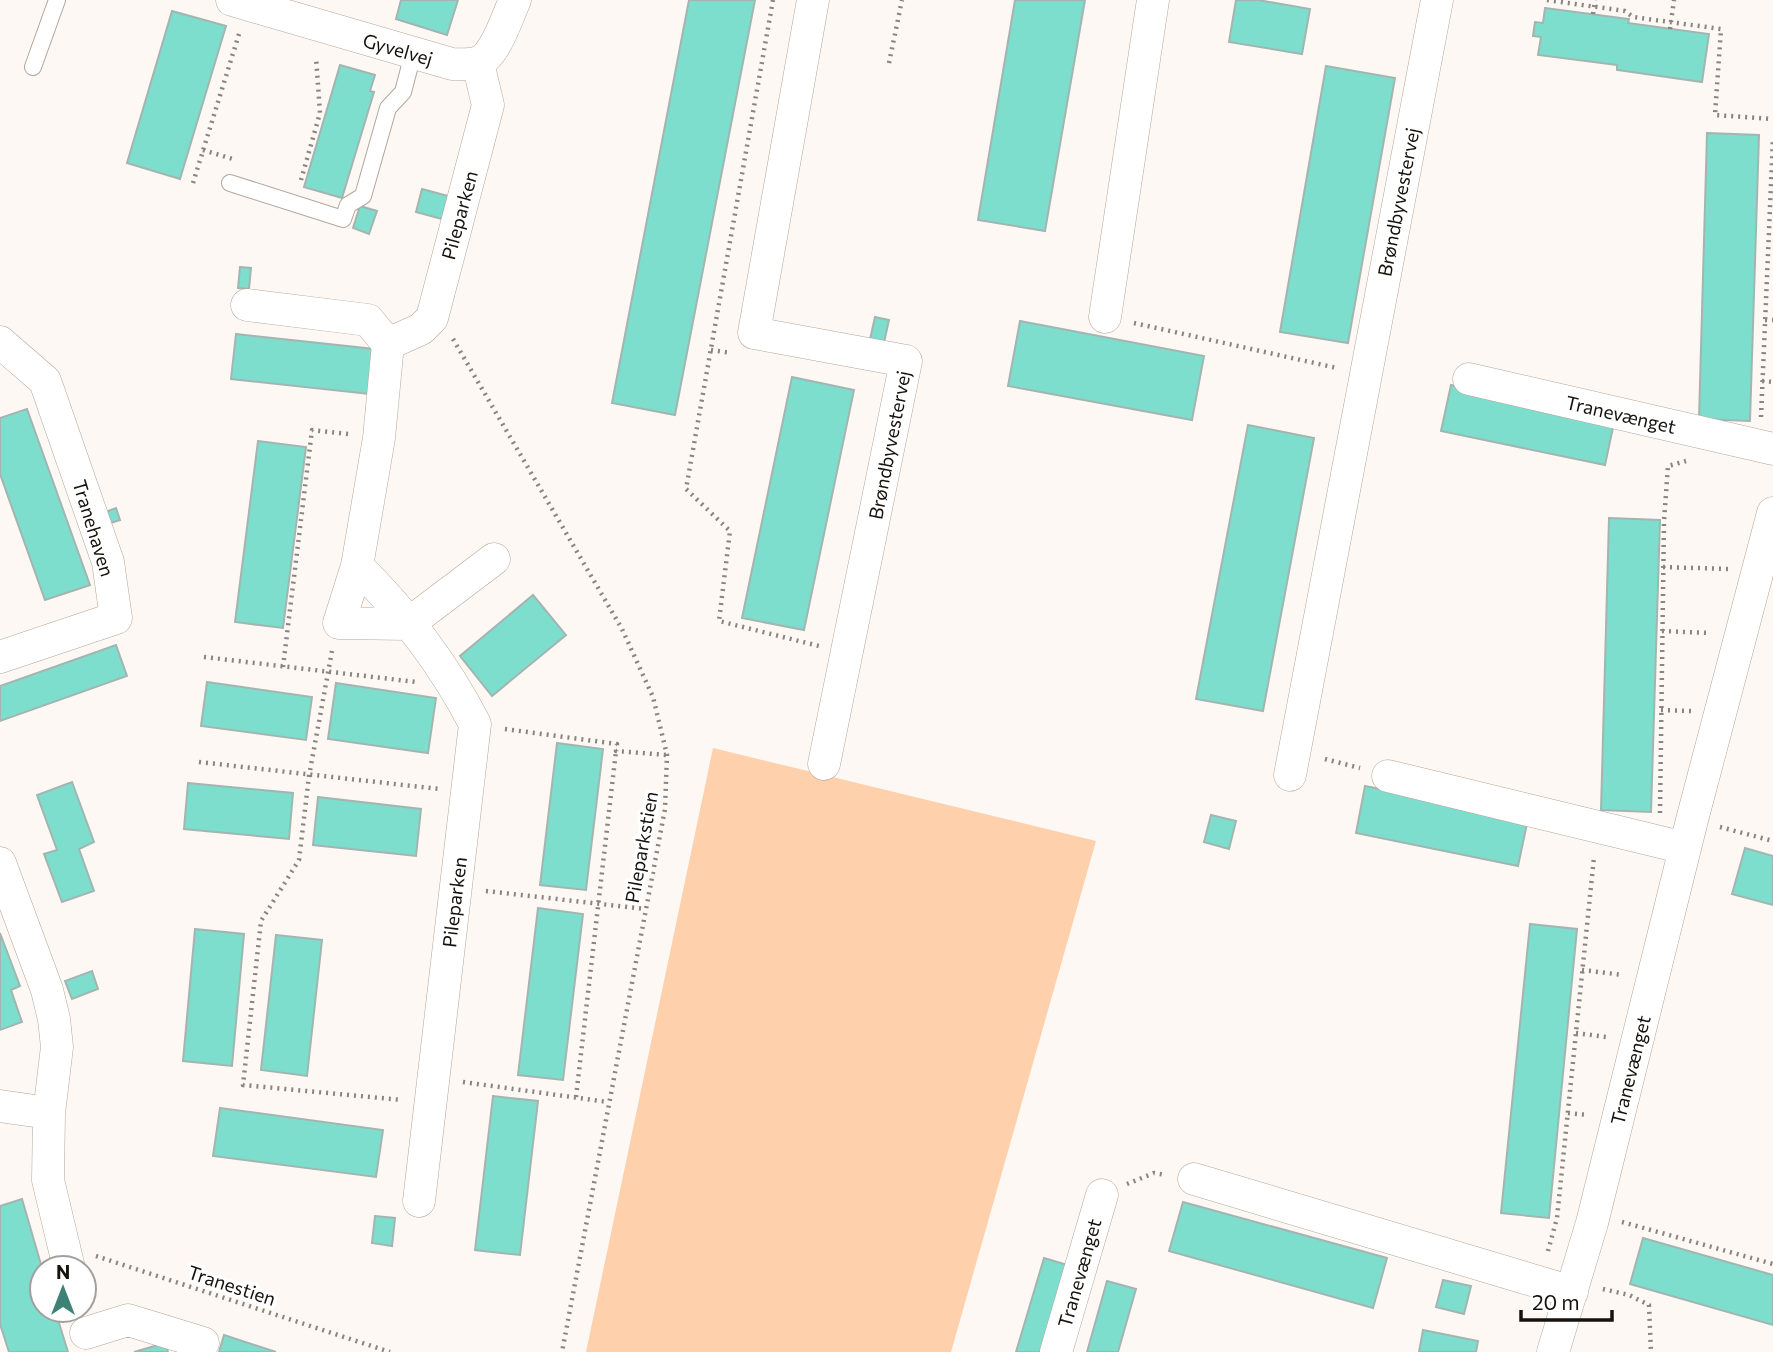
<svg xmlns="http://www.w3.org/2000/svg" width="1773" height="1352" font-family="Commissioner,sans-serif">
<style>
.green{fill:#fed0ac}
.building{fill:#7edecd;stroke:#a3b5b1;stroke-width:2}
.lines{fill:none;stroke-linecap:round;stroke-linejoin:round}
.lane-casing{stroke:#b3a69c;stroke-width:18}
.street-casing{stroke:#b3a69c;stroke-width:33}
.path{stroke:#898480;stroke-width:4.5;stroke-dasharray:2 5;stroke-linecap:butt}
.lane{stroke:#fff;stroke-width:16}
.street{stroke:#fff;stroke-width:32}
.labels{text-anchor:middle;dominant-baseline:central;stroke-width:7;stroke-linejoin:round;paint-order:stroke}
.street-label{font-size:19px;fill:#16120e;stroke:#fff}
</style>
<rect width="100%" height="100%" fill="#fdf8f4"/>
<path class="green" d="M 713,748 L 1096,841 L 951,1352 L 586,1352 Z"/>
<path class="building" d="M 401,0 L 458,0 L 447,35 L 396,19 Z
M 689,0 L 755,0 L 675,415 L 612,403 Z
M 1015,0 L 1085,0 L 1045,231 L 978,220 Z
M 1236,0 L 1258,0 L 1310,9 L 1302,54 L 1229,42 Z
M 1545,8 L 1629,19 L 1628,23 L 1709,34 L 1702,82 L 1617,70 L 1617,65 L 1538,55 L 1541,37 L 1533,36 L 1535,22 L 1543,23 Z
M 172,11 L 226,26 L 180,179 L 127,163 Z
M 340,65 L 375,75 L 370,91 L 374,92 L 342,198 L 304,187 Z
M 1326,66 L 1395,78 L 1348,343 L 1280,332 Z
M 1707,133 L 1759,135 L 1750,421 L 1699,419 Z
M 422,189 L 448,196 L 442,219 L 416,212 Z
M 360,206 L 377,211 L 369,234 L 353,228 Z
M 240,267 L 251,268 L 249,289 L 238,288 Z
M 875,317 L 889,320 L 883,347 L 869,344 Z
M 1020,321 L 1204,356 L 1192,420 L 1008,386 Z
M 236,334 L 374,349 L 369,394 L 231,379 Z
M 792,377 L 854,390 L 804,630 L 742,618 Z
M 1451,385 L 1615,418 L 1605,465 L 1441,431 Z
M 27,409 L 90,585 L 45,600 L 0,474 L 0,418 Z
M 1248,425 L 1314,438 L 1263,711 L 1196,699 Z
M 258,441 L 306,447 L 283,628 L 235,622 Z
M 116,508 L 120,520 L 104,525 L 100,514 Z
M 1609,518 L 1660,520 L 1651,812 L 1601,810 Z
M 533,595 L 566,635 L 492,696 L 460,656 Z
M 116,645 L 127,676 L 0,721 L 0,686 Z
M 207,682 L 312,697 L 306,740 L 201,726 Z
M 336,683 L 436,698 L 428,753 L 328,739 Z
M 557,743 L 603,749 L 586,890 L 540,885 Z
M 72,782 L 94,842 L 79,849 L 94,891 L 62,902 L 44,854 L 57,850 L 37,795 Z
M 188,783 L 293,793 L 289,839 L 184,829 Z
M 1365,786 L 1528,819 L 1518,866 L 1356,833 Z
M 318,797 L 421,809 L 416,856 L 313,845 Z
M 1211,815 L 1236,821 L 1229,849 L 1204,842 Z
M 1745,848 L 1773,856 L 1773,905 L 1732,894 Z
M 538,908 L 583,914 L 563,1080 L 518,1075 Z
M 1530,924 L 1577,929 L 1549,1218 L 1501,1213 Z
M 195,929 L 244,934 L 232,1066 L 183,1061 Z
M 0,933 L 20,986 L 11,990 L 22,1022 L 0,1030 Z
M 276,935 L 322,940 L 307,1076 L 261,1070 Z
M 92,971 L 98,989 L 72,999 L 65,981 Z
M 493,1096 L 538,1101 L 520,1255 L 475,1250 Z
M 220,1108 L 383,1130 L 376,1177 L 213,1156 Z
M 22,1199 L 42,1268 L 42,1310 L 55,1310 L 68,1352 L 9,1352 L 0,1324 L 0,1206 Z
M 1183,1202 L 1387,1258 L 1373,1308 L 1169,1251 Z
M 375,1216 L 395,1218 L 392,1246 L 372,1243 Z
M 1643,1238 L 1773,1275 L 1773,1325 L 1630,1284 Z
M 1044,1258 L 1074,1267 L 1048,1352 L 1016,1352 Z
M 1443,1280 L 1471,1286 L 1464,1314 L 1436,1307 Z
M 1107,1281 L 1136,1289 L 1118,1352 L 1087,1352 Z
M 1423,1330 L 1478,1341 L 1476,1352 L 1419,1352 Z
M 224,1335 L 276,1352 L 219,1352 Z
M 165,1343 L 168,1352 L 134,1352 Z"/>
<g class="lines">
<defs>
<path id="lane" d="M 33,67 L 57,0
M 230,183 L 343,219 L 348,205 L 363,196 L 388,108 L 403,92 L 413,54"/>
<path id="street" d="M 232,0 L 452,64 C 460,64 468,65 476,63 C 495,58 507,17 515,0
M 813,0 L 754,333 L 906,361 L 824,764
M 247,305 L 368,320 L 388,344
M 1105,317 L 1153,0
M 0,342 L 45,381 L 108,562 L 116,618 L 0,657
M 1469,379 L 1773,449
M 357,566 L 339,623 L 408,624 L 494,559
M 1290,775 L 1437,0
M 1388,776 L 1685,848
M 0,863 L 47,990 L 54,1019 L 57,1047 L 49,1113 L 48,1180 L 69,1268
M 0,1106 L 49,1113
M 1194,1179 L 1572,1292
M 419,1201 L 475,724 C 445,666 404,612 357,566 L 379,438 L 388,344 L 421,329 L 432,318 L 488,105 L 478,63
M 86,1333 L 128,1320 L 203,1343
M 1056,1352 L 1102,1195
M 1553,1352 L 1592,1223 L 1692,820 L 1773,513"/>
</defs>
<use href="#lane" class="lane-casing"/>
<use href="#street" class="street-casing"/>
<path class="path" d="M 773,0 L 686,489 L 730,531 L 719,621 L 819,646
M 1547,0 L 1625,11 L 1633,17 L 1721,29 L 1715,115 L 1773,119
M 1593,14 L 1595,0
M 1670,29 L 1674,0
M 889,63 L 902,0
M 203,150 L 233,159
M 301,180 L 320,113 L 316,57
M 193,183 L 239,34
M 1765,320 L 1773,320
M 1134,323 L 1337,368
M 453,339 L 622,629 L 653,697 L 667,755 L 665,809 L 562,1352
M 711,350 L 731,353
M 1762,381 L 1773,382
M 1761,417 L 1773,138
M 1663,567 L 1729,569
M 1662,631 L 1710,633
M 332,651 L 309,776 L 299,860 L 261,921 L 243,1085 L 402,1100
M 204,657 L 416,682
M 283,667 L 312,430 L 348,434
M 1661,710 L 1692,711
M 505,729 L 617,744 L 616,751 L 667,755
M 1325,759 L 1360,768
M 199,762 L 439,789
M 1660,813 L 1664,521 L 1668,466 L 1686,461
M 1720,827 L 1773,841
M 486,891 L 645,909
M 1582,970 L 1623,975
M 1576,1033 L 1606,1037
M 463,1082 L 608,1102
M 576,1097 L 616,751
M 1568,1113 L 1588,1115
M 1127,1184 L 1154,1173 L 1165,1175
M 1622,1222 L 1773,1264
M 1548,1251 L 1557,1218 L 1594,857
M 96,1256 L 390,1352
M 1603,1289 L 1629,1295 L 1649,1305 L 1651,1352"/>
<use href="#lane" class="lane"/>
<use href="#street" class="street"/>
</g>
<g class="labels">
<g class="street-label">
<text transform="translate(398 49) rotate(16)">Gyvelvej</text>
<text transform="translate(1398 202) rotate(-79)">Brøndbyvestervej</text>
<text transform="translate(459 215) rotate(-75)">Pileparken</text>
<text transform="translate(1621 414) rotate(13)">Tranevænget</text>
<text transform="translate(889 445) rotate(-79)">Brøndbyvestervej</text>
<text transform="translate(94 528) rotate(73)">Tranehaven</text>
<text transform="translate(641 847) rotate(-80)">Pileparkstien</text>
<text transform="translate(454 902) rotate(-83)">Pileparken</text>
<text transform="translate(1630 1070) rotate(-76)">Tranevænget</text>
<text transform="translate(1079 1273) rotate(-74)">Tranevænget</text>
<text transform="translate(232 1285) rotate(18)">Tranestien</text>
</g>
</g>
<g transform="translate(63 1289)"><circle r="33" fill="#ffffff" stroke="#a2a09f" stroke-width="2"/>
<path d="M0-5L12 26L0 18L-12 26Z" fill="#3e8276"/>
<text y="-10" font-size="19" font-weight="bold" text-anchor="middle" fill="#16120e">N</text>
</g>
<path d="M1521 1310v10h91v-10" fill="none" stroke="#16120e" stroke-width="3.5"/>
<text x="1532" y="1310" font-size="21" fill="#16120e" stroke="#ffffff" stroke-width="5" paint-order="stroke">20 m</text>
</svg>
